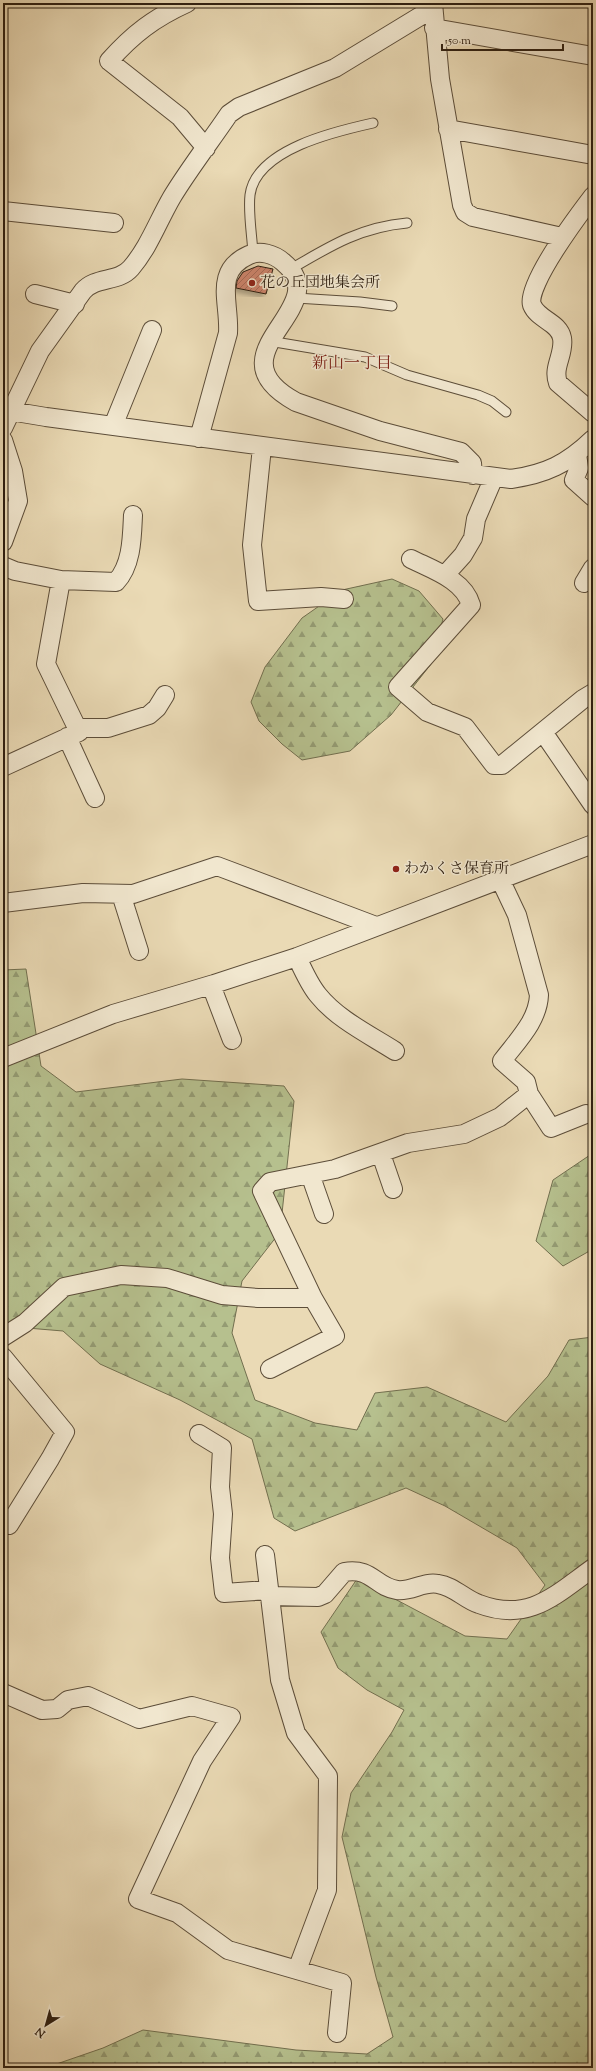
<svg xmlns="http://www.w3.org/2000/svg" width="596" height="2071" font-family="'Sorts Mill Goudy','Noto Serif JP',serif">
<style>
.forest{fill:url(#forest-firs);stroke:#726f4f}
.building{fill:url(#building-hatch);stroke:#2d1e10;filter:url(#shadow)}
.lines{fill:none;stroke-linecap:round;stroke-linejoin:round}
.lane-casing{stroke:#5c4d39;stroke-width:11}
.street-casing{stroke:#5c4d39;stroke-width:20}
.lane{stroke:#f1e7cf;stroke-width:9}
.street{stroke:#f1e7cf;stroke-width:18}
.poi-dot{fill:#8f2418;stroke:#f1e7cf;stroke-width:1.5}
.labels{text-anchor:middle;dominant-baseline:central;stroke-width:3;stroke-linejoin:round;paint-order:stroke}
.poi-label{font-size:15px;fill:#2d1e10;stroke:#f1e7cf;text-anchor:start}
.neighbourhood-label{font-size:16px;fill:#7a1f14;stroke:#f1e7cf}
</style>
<defs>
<pattern id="forest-firs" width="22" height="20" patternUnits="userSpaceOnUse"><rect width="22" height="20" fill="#b6c08e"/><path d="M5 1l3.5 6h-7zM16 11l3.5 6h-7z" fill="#949b73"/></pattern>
<pattern id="building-hatch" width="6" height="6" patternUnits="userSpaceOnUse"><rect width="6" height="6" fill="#cd846c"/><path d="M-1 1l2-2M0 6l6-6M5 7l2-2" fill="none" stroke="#a76b57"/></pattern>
<filter id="shadow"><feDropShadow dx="-3.5" dy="3.5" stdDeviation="2" flood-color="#0004"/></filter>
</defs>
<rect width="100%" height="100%" fill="#eadab5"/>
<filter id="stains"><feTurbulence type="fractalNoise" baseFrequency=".005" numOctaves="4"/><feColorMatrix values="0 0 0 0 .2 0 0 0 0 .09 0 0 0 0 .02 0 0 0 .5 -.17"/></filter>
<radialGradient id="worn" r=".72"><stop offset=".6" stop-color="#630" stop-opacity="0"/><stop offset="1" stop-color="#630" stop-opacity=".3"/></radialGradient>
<path class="forest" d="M 392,579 L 419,591 L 443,619 L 431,664 L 391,715 L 350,751 L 302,760 L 282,744 L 259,721 L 251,702 L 265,667 L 302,618 L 342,590 Z
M 26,969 L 41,1066 L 76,1092 L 182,1079 L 284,1086 L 294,1101 L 280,1232 L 242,1281 L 232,1333 L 255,1400 L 315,1423 L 357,1430 L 375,1393 L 427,1387 L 506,1422 L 548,1376 L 569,1340 L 593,1337 L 593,2068 L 45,2068 L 103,2048 L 143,2030 L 296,2050 L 367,2054 L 393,2037 L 376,1977 L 342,1837 L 351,1793 L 392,1732 L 404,1710 L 367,1690 L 338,1668 L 321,1632 L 357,1579 L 465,1636 L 507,1639 L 545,1585 L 517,1548 L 445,1506 L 406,1488 L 295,1531 L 274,1518 L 252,1439 L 180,1400 L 100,1364 L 63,1331 L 27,1328 L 3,1334 L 3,970 Z
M 593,1153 L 593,1249 L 563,1266 L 536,1241 L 553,1180 Z"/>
<path class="building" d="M 258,266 L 273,269 L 266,294 L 236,288 L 237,281 L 243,272 Z"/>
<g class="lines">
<defs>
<path id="lane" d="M 253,253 C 252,236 248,212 250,195 C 256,149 337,131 373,123
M 291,269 C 330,246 361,227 407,223
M 296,298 L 360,302 L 392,306
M 269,341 L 365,357 L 407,375 L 478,395 L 492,401 L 506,412"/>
<path id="street" d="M 187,3 C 154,18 133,34 109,61 L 180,117 L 206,148
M 433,3 L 440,79 L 462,205 L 465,212 L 473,217 L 562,237
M 434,28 L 593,56
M 448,129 L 593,155
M 593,196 C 580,213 525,286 532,305 C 538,320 559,322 562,338 C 565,354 552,367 558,383 L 593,413
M 3,211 L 114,223
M 35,294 L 75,304
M 3,407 L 10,411 L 46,417 L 511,479 C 546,474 567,464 593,439
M 113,426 L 152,330
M 3,428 L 40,351 L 83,291 C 96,276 118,283 131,268 C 149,247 158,221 172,197 C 189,169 210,142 229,114 L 239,107 L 335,68 L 432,9
M 199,438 L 228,333 C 230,302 213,271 249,255 C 260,250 274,254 283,262 C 339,308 206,353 296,402 L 380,431 L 461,452 L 472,463 L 473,475
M 3,440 L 13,471 L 18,501 L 3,542
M 262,447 L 252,545 L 258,601 L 321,597 L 344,599
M 577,454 L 579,468 L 574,480 L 593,497
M 411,559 C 433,570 464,580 471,605 L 398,687 L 427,712 L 465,727 L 494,765 L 502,765 L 583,699 L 593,693
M 3,566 L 15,571 L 61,580 L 46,664 L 79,732 L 3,767
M 445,575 L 463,555 L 473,538 L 476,519 L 494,477
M 61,580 L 116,582 C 132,565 132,537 133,515
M 584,583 L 593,568
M 77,728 L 108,728 L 149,715 L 157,708 L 165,695
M 543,732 L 593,805
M 67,737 L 95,798
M 500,879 L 517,915 L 539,995 C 538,1021 517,1041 502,1061 L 526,1082 L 529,1094 L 551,1128 L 586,1114
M 121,894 L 139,951
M 3,903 L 83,893 L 133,894 L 217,866 L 376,926
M 297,957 C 303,970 309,984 318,995 C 337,1019 370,1035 395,1051
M 211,985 L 232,1040
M 3,1058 L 113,1014 L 214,984 L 297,957 L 593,844
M 381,1154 L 393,1189
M 310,1174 L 324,1214
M 3,1337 L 25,1323 L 64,1287 L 121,1275 L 167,1278 L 222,1295 L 258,1298 L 313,1298
M 3,1357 L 65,1432 L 50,1459 L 9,1525 L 3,1523
M 270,1369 L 335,1336 L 313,1298 L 262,1191 L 270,1182 L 335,1169 L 408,1143 L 464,1134 L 500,1117 L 529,1094
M 199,1434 L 222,1448 L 220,1487 L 223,1514 L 220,1558 L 224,1593 L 269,1590
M 265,1555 L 280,1680 L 296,1733 L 328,1776 L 327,1890 L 297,1970
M 269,1596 L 318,1597 L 325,1594 L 344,1572 C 372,1567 375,1587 397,1590 C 411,1592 424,1581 438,1584 C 454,1586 464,1599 479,1604 C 529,1623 555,1595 593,1568
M 3,1693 L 42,1710 L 57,1709 L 68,1700 L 88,1696 L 139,1719 L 192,1706 L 231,1717 L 202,1761 L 138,1899 L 177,1913 L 228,1950 L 342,1983 L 337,2033"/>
</defs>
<use href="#lane" class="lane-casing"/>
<use href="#street" class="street-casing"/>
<use href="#lane" class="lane"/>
<use href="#street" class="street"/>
</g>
<g class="poi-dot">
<circle cx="252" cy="283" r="4"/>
<circle cx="396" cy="869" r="4"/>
</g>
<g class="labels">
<g class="poi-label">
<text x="260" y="283">花の丘団地集会所</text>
<text x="404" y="869">わかくさ保育所</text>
</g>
<g class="neighbourhood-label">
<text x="352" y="364">新山一丁目</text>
</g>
</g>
<rect width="596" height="2071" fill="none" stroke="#eadab5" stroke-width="16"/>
<rect x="4" y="4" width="588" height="2063" fill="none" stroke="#2d1e10" stroke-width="2"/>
<rect x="8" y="8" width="580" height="2055" fill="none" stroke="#2d1e10"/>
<g transform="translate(46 2025) rotate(217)" stroke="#f1e7cf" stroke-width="3" paint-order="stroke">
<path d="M0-3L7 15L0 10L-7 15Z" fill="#2d1e10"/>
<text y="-6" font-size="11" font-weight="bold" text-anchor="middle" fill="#2d1e10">N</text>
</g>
<path d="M442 44v6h121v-6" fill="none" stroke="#2d1e10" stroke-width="2"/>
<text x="448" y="44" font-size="12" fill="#2d1e10" stroke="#f1e7cf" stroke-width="3" paint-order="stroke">50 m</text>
<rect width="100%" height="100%" filter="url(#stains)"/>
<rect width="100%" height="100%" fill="url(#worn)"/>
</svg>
